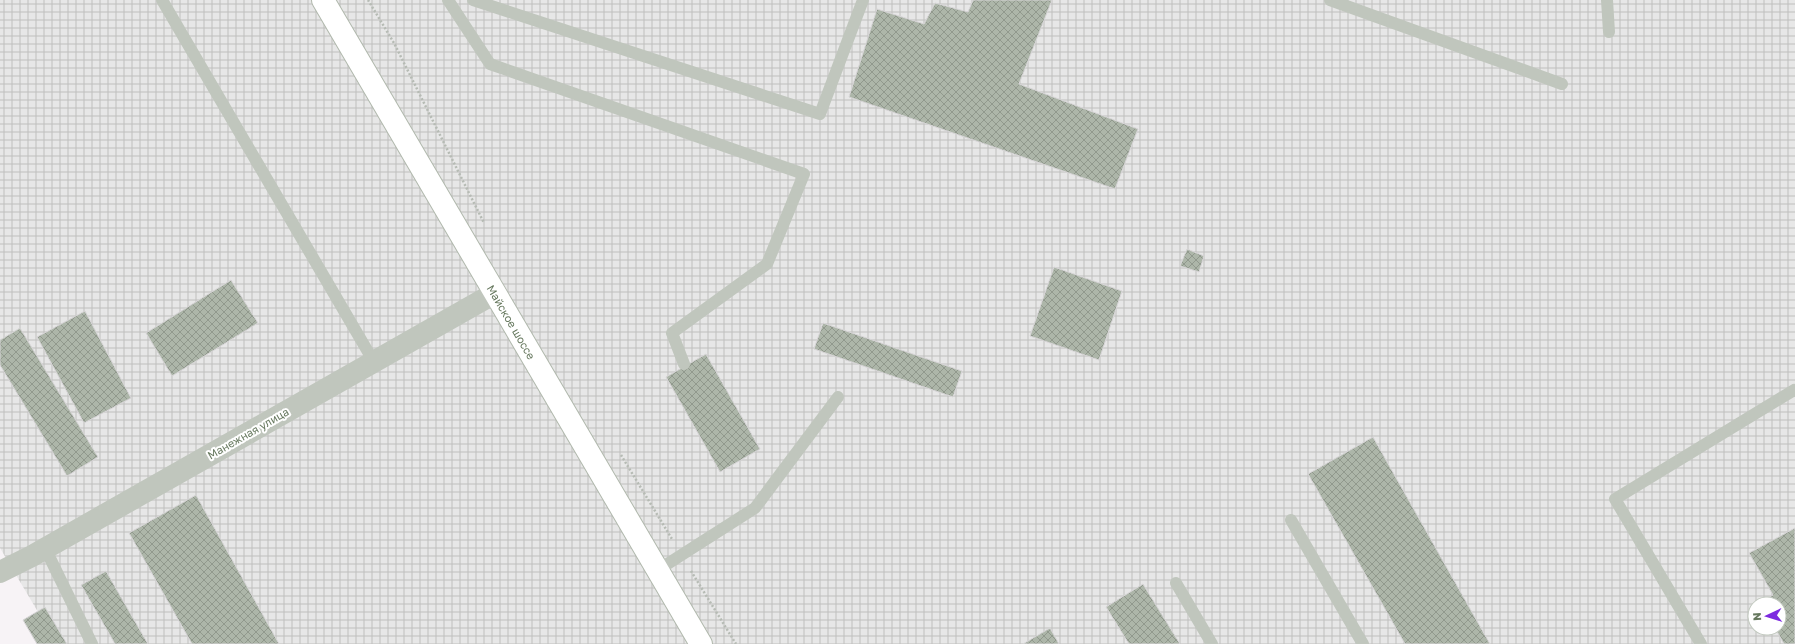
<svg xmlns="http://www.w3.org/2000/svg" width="1795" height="644" font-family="'Golos Text',sans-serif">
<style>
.industrial{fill:url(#industrial-grid);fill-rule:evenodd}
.building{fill:url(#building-cross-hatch);stroke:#d8d6d8}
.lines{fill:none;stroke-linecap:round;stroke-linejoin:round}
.secondary-casing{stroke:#b1b9ad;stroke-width:24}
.path{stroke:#b6bbb4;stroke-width:2.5;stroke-dasharray:2 2;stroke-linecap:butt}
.lane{stroke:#c0c6bd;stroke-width:12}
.street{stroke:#c0c6bd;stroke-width:22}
.secondary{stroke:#fff;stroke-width:22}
.labels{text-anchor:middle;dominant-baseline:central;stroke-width:4;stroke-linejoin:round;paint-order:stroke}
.street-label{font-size:11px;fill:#66785e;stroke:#fff}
</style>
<defs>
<pattern id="industrial-grid" width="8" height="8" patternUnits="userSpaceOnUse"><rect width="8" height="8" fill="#e7e7e7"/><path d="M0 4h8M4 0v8" fill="none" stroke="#bfc0be"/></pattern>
<pattern id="building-cross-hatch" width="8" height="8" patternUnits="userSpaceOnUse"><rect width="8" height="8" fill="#adb6a9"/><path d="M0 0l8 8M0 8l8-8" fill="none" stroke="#91998d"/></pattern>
</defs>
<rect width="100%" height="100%" fill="#f7f3f6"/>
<path class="industrial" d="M 0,0 L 1795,0 L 1795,644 L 57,644 L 0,548 ZM 1755,604 L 1779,604 L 1779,628 L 1755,628 Z"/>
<path class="building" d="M 973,0 L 1052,0 L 1019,84 L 1138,129 L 1115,189 L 849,97 L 877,9 L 924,24 L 935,3 L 968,12 Z
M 1187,249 L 1204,256 L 1199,272 L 1180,266 Z
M 1054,267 L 1122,291 L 1099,360 L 1030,336 Z
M 231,280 L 258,323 L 172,376 L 146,333 Z
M 85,311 L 131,398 L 84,423 L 37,337 Z
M 823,323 L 962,371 L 953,397 L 814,349 Z
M 20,328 L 98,457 L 67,476 L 0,365 L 0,340 Z
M 706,354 L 760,449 L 720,472 L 666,377 Z
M 1373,437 L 1490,644 L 1405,644 L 1308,474 Z
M 196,495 L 278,642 L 279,644 L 192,644 L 129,533 Z
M 1795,528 L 1795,644 L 1784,644 L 1775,628 L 1779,628 L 1779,604 L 1762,604 L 1761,602 L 1773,595 L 1749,553 Z
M 106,571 L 148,644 L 115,644 L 81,585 Z
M 1143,584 L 1180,644 L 1129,644 L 1106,607 Z
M 45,607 L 67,644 L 37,644 L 23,620 Z
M 1050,628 L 1059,644 L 1023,644 Z"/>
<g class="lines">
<defs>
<g id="secondary">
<path id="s1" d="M 323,0 L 701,644"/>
</g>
</defs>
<use href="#secondary" class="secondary-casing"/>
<path class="path" d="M 368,0 L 394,43 L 484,223
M 621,455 L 672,539
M 691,571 L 736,644"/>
<path class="lane" d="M 162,0 L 374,362
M 448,0 L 490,64 L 804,174 L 767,264 L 672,333 L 684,364
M 473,0 L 820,114 L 863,0
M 1330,0 L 1562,84
M 1607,0 L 1609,32
M 1291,520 L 1363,644
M 45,548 L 92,644
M 658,570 L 755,508 L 838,397
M 1176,583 L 1212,644
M 1701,644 L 1615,499 L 1794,390 L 1795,391"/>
<path class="street" d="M 0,572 L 32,556 L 495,293"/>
<use href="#secondary" class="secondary"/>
</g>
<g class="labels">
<g class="street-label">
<text stroke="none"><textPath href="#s1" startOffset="373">Майское шоссе</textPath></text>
<text transform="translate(248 433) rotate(-30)">Манежная улица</text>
</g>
</g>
<g transform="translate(1767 616) rotate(266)"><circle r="19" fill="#ffffff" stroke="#c2c9bf"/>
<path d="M0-3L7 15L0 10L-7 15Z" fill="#7d2ae0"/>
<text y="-6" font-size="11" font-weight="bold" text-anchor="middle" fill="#66785e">N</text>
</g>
</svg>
